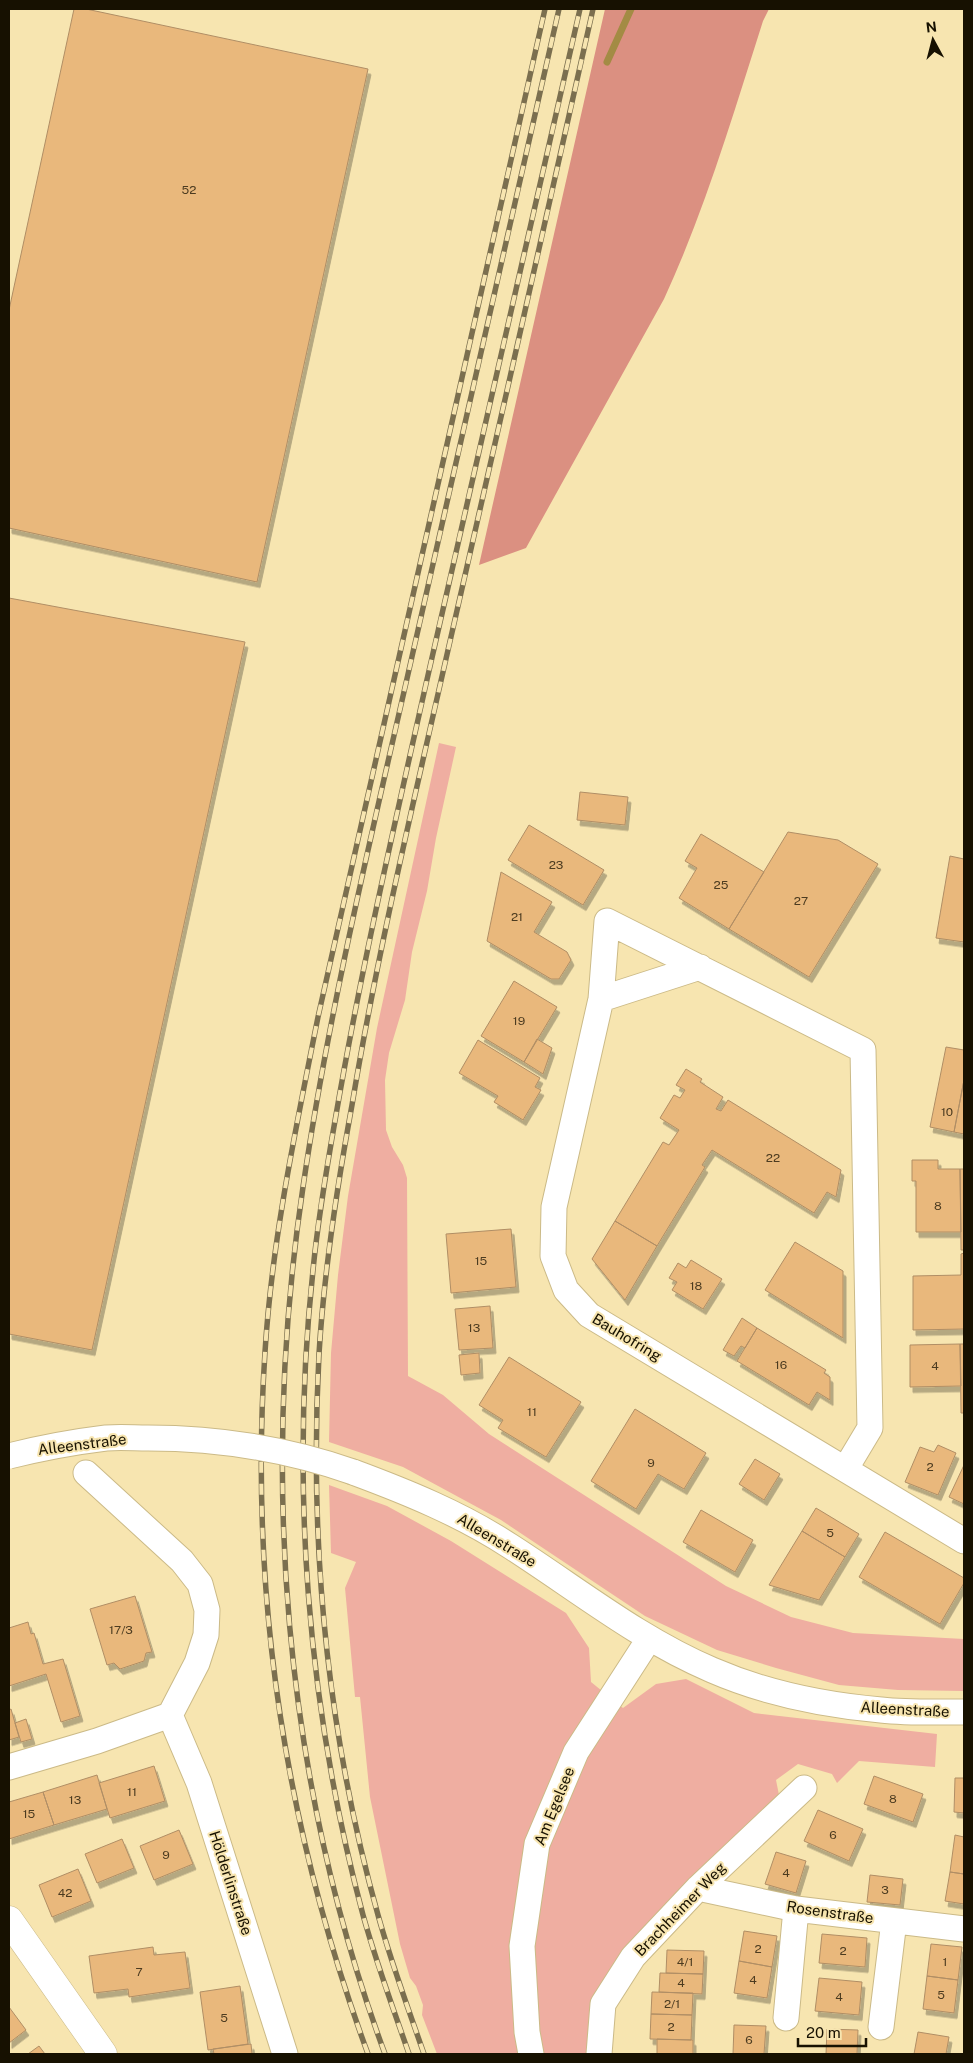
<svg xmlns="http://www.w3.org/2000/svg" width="973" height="2063" font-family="'Public Sans',sans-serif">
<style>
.green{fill:#efaea1}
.forest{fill:#db9081}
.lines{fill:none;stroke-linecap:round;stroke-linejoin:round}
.stream{stroke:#a38b44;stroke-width:7}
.building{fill:#e9b87c;stroke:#b08e65;filter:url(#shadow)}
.minor-casing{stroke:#cbba87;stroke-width:27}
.secondary-casing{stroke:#cbba87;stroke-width:29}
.minor{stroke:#fff;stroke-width:25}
.secondary{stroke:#fff;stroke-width:28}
.rail-casing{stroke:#7b6f4f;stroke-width:5.5}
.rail{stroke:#f7e5b0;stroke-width:4;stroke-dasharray:11;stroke-linecap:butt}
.minor-bridge-casing{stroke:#cbba87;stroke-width:27;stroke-linecap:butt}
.minor-bridge{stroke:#fff;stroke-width:25}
.labels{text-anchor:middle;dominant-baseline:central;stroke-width:4;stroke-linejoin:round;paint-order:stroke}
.number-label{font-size:12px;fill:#4c3b20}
.street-label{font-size:15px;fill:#171101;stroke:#f7e5b0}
</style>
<defs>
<filter id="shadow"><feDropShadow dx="3" dy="5.5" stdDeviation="0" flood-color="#0004"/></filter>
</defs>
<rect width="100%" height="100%" fill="#f7e5b0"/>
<path class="green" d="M 439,743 L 456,747 L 436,838 L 427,891 L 412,952 L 405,1000 L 389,1053 L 385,1080 L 386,1130 L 392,1147 L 403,1165 L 407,1178 L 408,1376 L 443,1395 L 489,1434 L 726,1586 L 791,1617 L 853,1633 L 964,1639 L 964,1691 L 898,1690 L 839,1685 L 776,1668 L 717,1650 L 645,1616 L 501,1520 L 403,1467 L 329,1442 L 331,1353 L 338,1275 L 348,1196 L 377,1028 Z
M 329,1485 L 387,1506 L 451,1541 L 566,1613 L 589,1648 L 591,1682 L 623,1708 L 656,1684 L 686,1679 L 754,1713 L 937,1734 L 935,1767 L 859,1761 L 837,1783 L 832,1774 L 798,1764 L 776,1780 L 780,1800 L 615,1965 L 593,2054 L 437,2054 L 422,2015 L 423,2005 L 416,1986 L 410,1978 L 400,1944 L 370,1797 L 360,1697 L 355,1697 L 345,1588 L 356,1562 L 331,1553 Z"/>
<path class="forest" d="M 605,9 L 769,9 L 763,21 C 733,115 705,210 664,299 L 526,548 L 479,565 Z"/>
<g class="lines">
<path class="stream" d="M 607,62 L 631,9"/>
</g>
<path class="building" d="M 74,9 L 86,9 L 368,69 L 257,582 L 9,528 L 9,310 Z
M 9,598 L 245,642 L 92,1350 L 9,1334 Z
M 580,792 L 628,797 L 625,825 L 577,820 Z
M 529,825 L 604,870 L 583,905 L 508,860 Z
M 788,832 L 838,840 L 878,864 L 809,977 L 729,929 Z
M 701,834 L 764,872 L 729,929 L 679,898 L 697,868 L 685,861 Z
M 950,856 L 964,859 L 964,942 L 936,938 Z
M 501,872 L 552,902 L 534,932 L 567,952 L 571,960 L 559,979 L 551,979 L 487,941 Z
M 514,981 L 557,1007 L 524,1062 L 481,1036 Z
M 537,1039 L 552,1048 L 543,1074 L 524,1062 Z
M 478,1040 L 540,1078 L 535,1087 L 541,1090 L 523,1120 L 494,1102 L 498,1096 L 459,1073 Z
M 946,1047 L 964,1050 L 964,1080 L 954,1132 L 930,1127 Z
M 686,1069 L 702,1079 L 700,1082 L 723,1097 L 716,1109 L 721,1111 L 728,1100 L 841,1170 L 836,1197 L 827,1192 L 814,1213 L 712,1150 L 702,1165 L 705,1167 L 657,1246 L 615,1221 L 663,1142 L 669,1145 L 679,1130 L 660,1118 L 674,1095 L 680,1098 L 685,1090 L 676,1085 Z
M 964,1080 L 964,1134 L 954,1132 Z
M 912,1160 L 938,1160 L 938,1169 L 960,1169 L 961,1232 L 916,1232 L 916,1181 L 912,1181 Z
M 960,1169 L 964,1169 L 964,1250 L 961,1250 Z
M 615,1221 L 657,1246 L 625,1300 L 592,1259 Z
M 511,1229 L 516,1287 L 451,1293 L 446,1234 Z
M 795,1242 L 843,1271 L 843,1338 L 765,1290 Z
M 964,1253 L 964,1329 L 913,1330 L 913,1276 L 961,1275 L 961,1254 Z
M 691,1260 L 722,1279 L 703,1309 L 672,1290 L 677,1282 L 669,1278 L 678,1263 L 686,1268 Z
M 490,1306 L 493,1348 L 459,1350 L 455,1309 Z
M 742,1318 L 757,1328 L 745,1348 L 741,1346 L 734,1356 L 723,1350 Z
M 757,1328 L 826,1370 L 824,1373 L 830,1377 L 830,1400 L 817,1392 L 809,1405 L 737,1361 Z
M 960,1344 L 961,1386 L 910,1387 L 910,1345 Z
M 960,1344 L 964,1344 L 964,1413 L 961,1413 Z
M 479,1353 L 480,1373 L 461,1375 L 459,1355 Z
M 509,1357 L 581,1402 L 546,1457 L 498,1428 L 503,1420 L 479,1405 Z
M 635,1409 L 706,1453 L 684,1489 L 658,1474 L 636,1509 L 591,1481 Z
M 938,1445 L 956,1453 L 938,1495 L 905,1482 L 920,1447 L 934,1452 Z
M 755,1459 L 780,1474 L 764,1500 L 739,1484 Z
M 964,1465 L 964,1504 L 949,1497 Z
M 816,1508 L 859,1534 L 845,1557 L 802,1531 Z
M 701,1510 L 753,1540 L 735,1572 L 683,1542 Z
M 802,1531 L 845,1557 L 819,1600 L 769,1585 Z
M 885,1532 L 964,1578 L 964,1583 L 940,1624 L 859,1577 Z
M 135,1596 L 152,1652 L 146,1653 L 144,1661 L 120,1669 L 114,1663 L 107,1665 L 90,1609 Z
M 28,1622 L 31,1634 L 34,1633 L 43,1664 L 63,1659 L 80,1716 L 61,1722 L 46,1674 L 9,1686 L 9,1628 Z
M 11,1709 L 19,1737 L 9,1740 L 9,1710 Z
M 26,1719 L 32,1739 L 21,1742 L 15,1723 Z
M 154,1766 L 165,1801 L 110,1818 L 99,1783 Z
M 97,1775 L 107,1809 L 54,1825 L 43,1792 Z
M 874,1776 L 923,1794 L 913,1822 L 864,1804 Z
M 955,1778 L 964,1778 L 964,1813 L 954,1812 Z
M 43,1792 L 54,1825 L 9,1839 L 9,1802 Z
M 818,1810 L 863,1829 L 849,1861 L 804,1841 Z
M 179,1830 L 193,1864 L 154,1880 L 140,1846 Z
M 955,1835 L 964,1837 L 964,1874 L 950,1872 Z
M 122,1839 L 134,1868 L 97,1883 L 85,1854 Z
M 776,1852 L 806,1861 L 796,1893 L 765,1884 Z
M 78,1869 L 91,1901 L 52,1917 L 39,1885 Z
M 950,1872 L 964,1874 L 964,1904 L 945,1901 Z
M 870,1875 L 903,1879 L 900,1905 L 867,1902 Z
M 744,1931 L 777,1936 L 772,1967 L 739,1961 Z
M 822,1934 L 867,1938 L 865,1967 L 819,1963 Z
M 931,1944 L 962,1947 L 958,1980 L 927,1976 Z
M 153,1947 L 154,1955 L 185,1952 L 190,1988 L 129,1997 L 128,1989 L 94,1993 L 89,1956 Z
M 667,1950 L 704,1951 L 703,1974 L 666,1973 Z
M 739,1961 L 772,1967 L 767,1998 L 734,1993 Z
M 660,1973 L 703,1974 L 702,1994 L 659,1992 Z
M 927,1976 L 958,1980 L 954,2013 L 923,2009 Z
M 819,1978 L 862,1982 L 859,2015 L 815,2011 Z
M 240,1986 L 248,2044 L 208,2050 L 200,1992 Z
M 652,1992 L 693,1993 L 692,2015 L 651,2014 Z
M 9,2007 L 26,2030 L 9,2043 Z
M 651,2014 L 692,2015 L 691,2040 L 650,2039 Z
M 734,2025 L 766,2026 L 764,2054 L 733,2054 Z
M 827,2029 L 858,2030 L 857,2054 L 826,2054 Z
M 918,2032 L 949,2037 L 946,2054 L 914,2054 Z
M 657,2039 L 693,2040 L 693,2054 L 657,2054 Z
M 251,2044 L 252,2054 L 214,2054 L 213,2049 Z
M 39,2046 L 45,2054 L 28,2054 Z"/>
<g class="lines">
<defs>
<path id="minor" d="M 601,999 L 700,967
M 846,1468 L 870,1428 L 863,1050 L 607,921 L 601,999 L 554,1207 L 553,1256 L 566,1290 L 589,1315 L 964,1541
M 353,1472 C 407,1492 461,1514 510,1546 C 577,1589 639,1639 712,1670 C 765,1693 824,1705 881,1710 C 908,1713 937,1712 964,1712
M 86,1473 L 182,1561 L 200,1584 L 207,1610 L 206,1635 L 197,1663 L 170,1715
M 9,1767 L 97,1741 L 170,1715 L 199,1783 L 285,2054
M 698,1888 L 796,1909 L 964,1929
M 786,2018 L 796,1909
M 881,2027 L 894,1921
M 531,2054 L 527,2032 L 522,1946 L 537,1844 L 576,1752 L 649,1639
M 599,2054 L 603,2004 L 633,1957 L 698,1888 L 804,1788"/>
<path id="secondary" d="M 9,1920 L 103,2054"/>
</defs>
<use href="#minor" class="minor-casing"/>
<use href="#secondary" class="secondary-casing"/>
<use href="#minor" class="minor"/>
<use href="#secondary" class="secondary"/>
<defs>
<path id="rail" d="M 368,2054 C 284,1826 249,1594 265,1352 C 272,1239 296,1128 318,1017 L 545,9
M 385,2054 C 283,1779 260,1476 303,1187 C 328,1017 368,850 406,683 C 457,459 508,234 559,9
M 409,2054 C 393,2008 376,1962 363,1915 C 307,1706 290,1485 313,1270 C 318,1218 327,1166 336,1115 C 361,970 394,827 426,684 C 477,459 529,234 580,9
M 424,2054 C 408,2008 391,1962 378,1915 C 327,1733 309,1543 319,1354 C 324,1270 337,1187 352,1105 C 375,967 407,830 438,694 C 490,466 542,237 593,9"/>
</defs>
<use href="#rail" class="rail-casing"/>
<use href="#rail" class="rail"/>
<defs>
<path id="minor-bridge" d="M 9,1456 C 41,1448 73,1442 106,1438 C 120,1437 134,1438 148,1438 C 218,1438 287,1449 353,1472"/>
</defs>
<use href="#minor-bridge" class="minor-bridge-casing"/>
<use href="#minor-bridge" class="minor-bridge"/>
</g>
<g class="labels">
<g class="number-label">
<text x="189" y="190">52</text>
<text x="556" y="865">23</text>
<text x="721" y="885">25</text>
<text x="801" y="901">27</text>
<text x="517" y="917">21</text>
<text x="519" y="1021">19</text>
<text x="947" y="1112">10</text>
<text x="773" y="1158">22</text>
<text x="938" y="1206">8</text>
<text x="481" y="1261">15</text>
<text x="696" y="1286">18</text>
<text x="474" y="1328">13</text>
<text x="781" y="1365">16</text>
<text x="935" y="1366">4</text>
<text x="532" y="1412">11</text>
<text x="651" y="1463">9</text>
<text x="930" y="1467">2</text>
<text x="830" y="1533">5</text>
<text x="121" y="1630">17/3</text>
<text x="132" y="1792">11</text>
<text x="893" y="1799">8</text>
<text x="75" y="1800">13</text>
<text x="29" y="1814">15</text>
<text x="833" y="1835">6</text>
<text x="166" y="1855">9</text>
<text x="786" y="1873">4</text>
<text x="885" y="1890">3</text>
<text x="65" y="1893">42</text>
<text x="758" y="1949">2</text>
<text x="843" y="1951">2</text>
<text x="685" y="1962">4/1</text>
<text x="945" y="1962">1</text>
<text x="139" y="1972">7</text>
<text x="753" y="1980">4</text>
<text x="681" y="1983">4</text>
<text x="941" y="1995">5</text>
<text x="839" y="1997">4</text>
<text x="672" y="2004">2/1</text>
<text x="224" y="2018">5</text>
<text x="671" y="2027">2</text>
<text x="749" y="2040">6</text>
</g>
<g class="street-label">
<text transform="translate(627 1337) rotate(31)">Bauhofring</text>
<text transform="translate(82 1444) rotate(-7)">Alleenstraße</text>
<text transform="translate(497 1540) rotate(31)">Alleenstraße</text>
<text transform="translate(905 1709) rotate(3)">Alleenstraße</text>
<text transform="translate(554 1806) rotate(-68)">Am Egelsee</text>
<text transform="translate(231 1883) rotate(72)">Hölderlinstraße</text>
<text transform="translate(680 1909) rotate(-46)">Brachheimer Weg</text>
<text transform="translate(830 1912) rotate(8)">Rosenstraße</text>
</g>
</g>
<rect width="973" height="2063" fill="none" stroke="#171101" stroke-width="20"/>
<g transform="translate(933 40) rotate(353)" stroke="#f7e5b0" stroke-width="4" paint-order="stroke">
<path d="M0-4L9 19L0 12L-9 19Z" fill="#171101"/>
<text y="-8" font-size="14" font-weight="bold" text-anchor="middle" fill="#171101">N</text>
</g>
<path d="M798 2038v8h68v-8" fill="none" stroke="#171101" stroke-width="2.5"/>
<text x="806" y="2038" font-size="15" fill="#171101" stroke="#f7e5b0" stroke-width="4" paint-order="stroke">20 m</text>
</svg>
